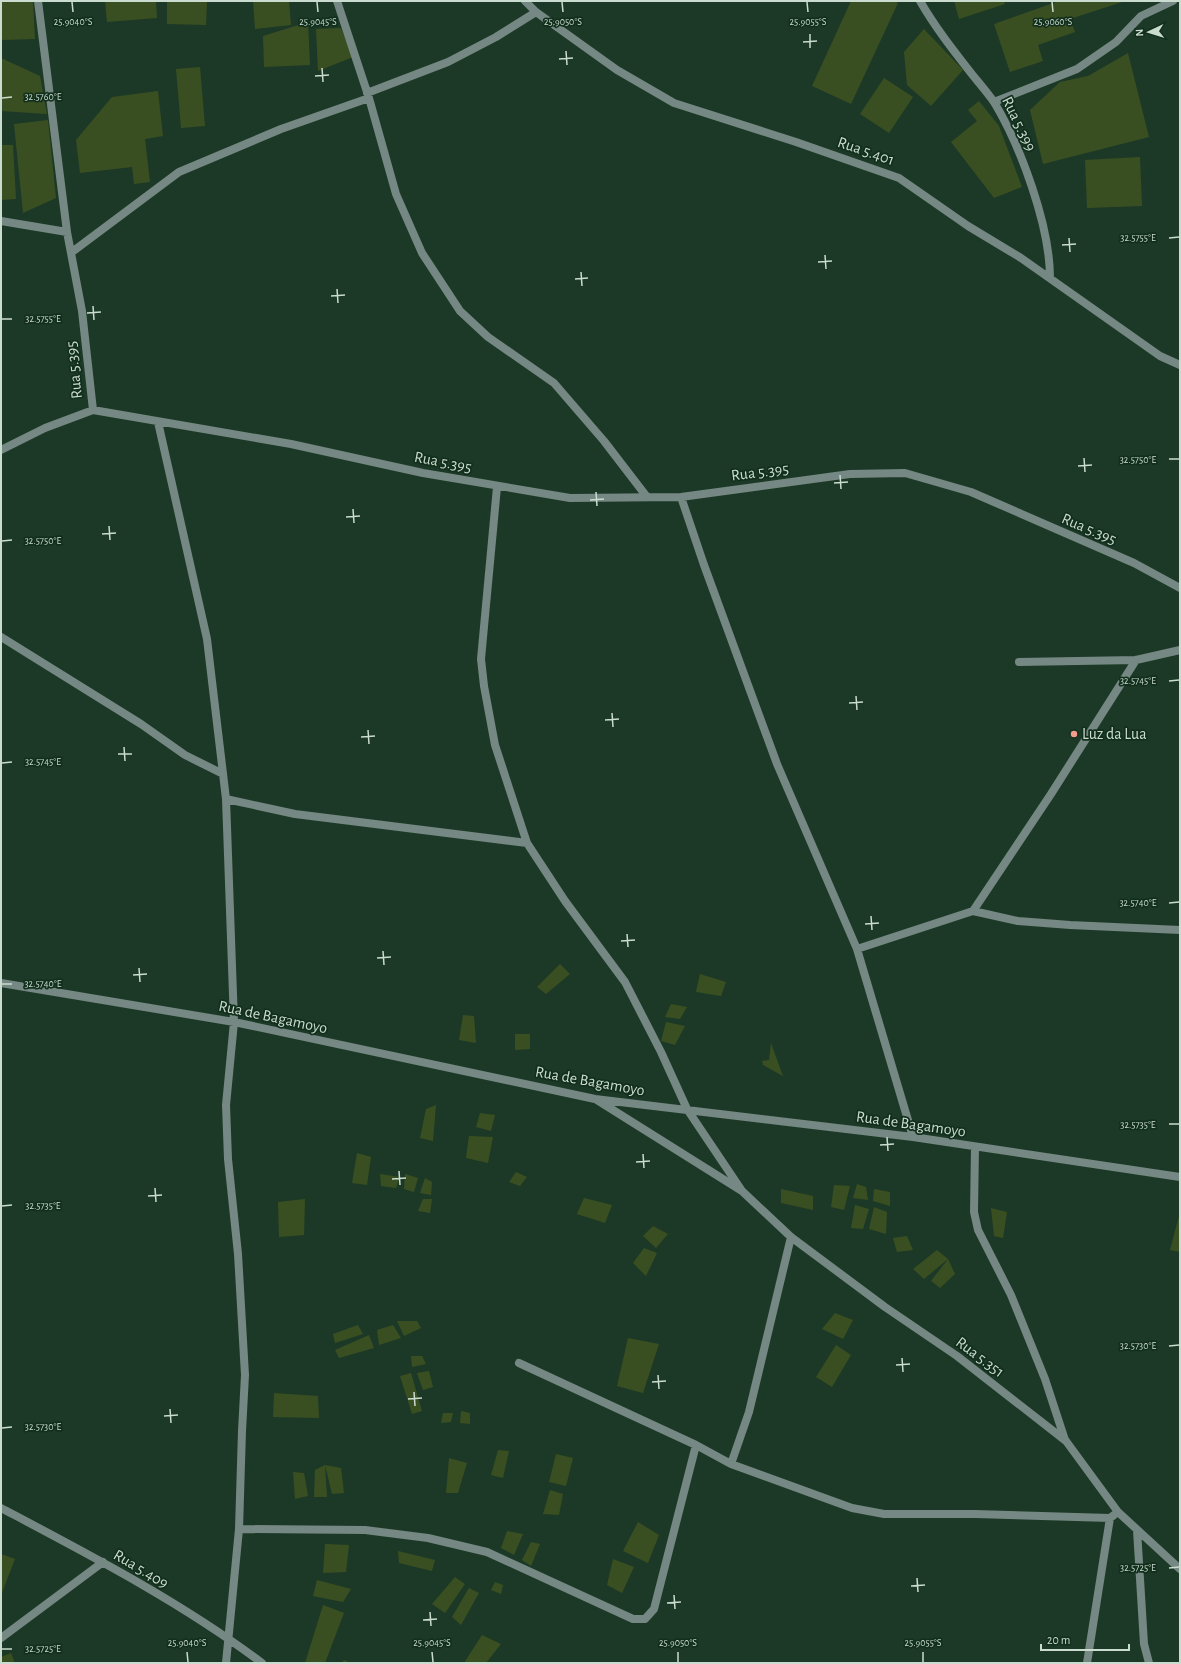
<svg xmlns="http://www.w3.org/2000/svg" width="1181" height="1664" font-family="'Alegreya Sans',sans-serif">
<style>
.building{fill:#3a4f21}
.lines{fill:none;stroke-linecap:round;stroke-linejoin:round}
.lane{stroke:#758883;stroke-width:8}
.street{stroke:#758883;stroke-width:8}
.ticks{fill:none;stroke:#cadbcf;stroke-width:1.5}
.poi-dot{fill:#f49d8d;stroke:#122f1d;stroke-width:1.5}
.labels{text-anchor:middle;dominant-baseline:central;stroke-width:3.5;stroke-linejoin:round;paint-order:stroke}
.street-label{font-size:16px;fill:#cadbcf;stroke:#122f1d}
.poi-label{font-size:16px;fill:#cadbcf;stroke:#122f1d;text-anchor:start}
.ticks-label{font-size:10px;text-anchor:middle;fill:#cadbcf;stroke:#122f1d;stroke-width:3.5;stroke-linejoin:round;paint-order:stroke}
</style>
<rect width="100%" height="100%" fill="#1c3927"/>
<path class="building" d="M 1,1 L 33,1 L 35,39 L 1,40 Z
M 105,1 L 156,1 L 157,18 L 107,22 Z
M 167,1 L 207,1 L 206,25 L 167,24 Z
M 253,1 L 289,1 L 291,25 L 255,29 Z
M 851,1 L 894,1 L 898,3 L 851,104 L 812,86 Z
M 954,1 L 1004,1 L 1005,4 L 959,19 Z
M 1059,1 L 1125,1 L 1070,19 L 1075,32 L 1038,45 L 1043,61 L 1010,72 L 994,24 Z
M 308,22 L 310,65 L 264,67 L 263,36 Z
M 341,28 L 353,57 L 318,71 L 316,29 Z
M 924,29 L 963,70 L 931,106 L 907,85 L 904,52 Z
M 1128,53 L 1149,137 L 1043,164 L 1030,110 L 1060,82 L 1088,76 Z
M 1,58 L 40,76 L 47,114 L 1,111 Z
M 200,67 L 205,126 L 181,128 L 176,69 Z
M 884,78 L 913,97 L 889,133 L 860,114 Z
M 158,91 L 163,136 L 145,139 L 150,182 L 134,184 L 132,167 L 80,173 L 76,140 L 112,97 Z
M 979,101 L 999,126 L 1022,187 L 994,198 L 951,142 L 977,121 L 968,110 Z
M 48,120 L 56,198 L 23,213 L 14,124 Z
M 1,145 L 13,145 L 16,199 L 1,200 Z
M 1140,157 L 1142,206 L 1087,208 L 1085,160 Z
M 560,964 L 570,974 L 546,994 L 537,987 Z
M 700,974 L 726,982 L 721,996 L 696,992 Z
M 671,1004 L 687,1007 L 680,1019 L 665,1017 Z
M 463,1015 L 474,1016 L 476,1043 L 459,1040 Z
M 666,1022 L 685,1026 L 675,1045 L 661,1041 Z
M 515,1034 L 530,1034 L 530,1049 L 515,1050 Z
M 771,1043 L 783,1076 L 763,1065 L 762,1061 L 769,1060 Z
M 436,1105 L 433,1141 L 420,1138 L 426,1109 Z
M 480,1113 L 495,1115 L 491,1131 L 476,1127 Z
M 469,1136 L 493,1137 L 488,1163 L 466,1158 Z
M 357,1153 L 371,1157 L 367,1185 L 352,1183 Z
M 516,1172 L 527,1177 L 520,1186 L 509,1182 Z
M 380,1174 L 400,1177 L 396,1188 L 381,1186 Z
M 405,1174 L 418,1178 L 414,1192 L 404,1189 Z
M 425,1178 L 432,1182 L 431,1195 L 420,1193 Z
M 857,1184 L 866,1187 L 868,1200 L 853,1198 Z
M 834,1185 L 850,1186 L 844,1210 L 831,1207 Z
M 781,1189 L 813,1196 L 813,1210 L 781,1203 Z
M 874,1189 L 890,1192 L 890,1206 L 873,1201 Z
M 584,1198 L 612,1205 L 605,1223 L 577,1214 Z
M 305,1199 L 304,1235 L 279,1237 L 278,1202 Z
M 423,1199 L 432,1199 L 430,1213 L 418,1211 Z
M 855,1205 L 869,1209 L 863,1229 L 851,1228 Z
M 874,1207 L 887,1212 L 886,1234 L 869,1229 Z
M 991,1208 L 1007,1212 L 1003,1238 L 994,1236 Z
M 1180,1212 L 1180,1252 L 1170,1250 Z
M 653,1226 L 668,1234 L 656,1248 L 643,1236 Z
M 907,1236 L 913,1250 L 897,1252 L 893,1238 Z
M 644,1248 L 657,1253 L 646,1276 L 633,1263 Z
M 937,1250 L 948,1259 L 924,1279 L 913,1269 Z
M 948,1259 L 955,1274 L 940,1288 L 931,1281 Z
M 835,1313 L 853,1320 L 843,1339 L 822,1329 Z
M 397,1321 L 417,1321 L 421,1328 L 404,1336 Z
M 358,1325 L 363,1334 L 335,1343 L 333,1334 Z
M 393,1325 L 401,1338 L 379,1345 L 377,1330 Z
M 369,1335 L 374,1348 L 339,1358 L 335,1350 Z
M 628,1338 L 659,1344 L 643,1393 L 617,1386 Z
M 836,1345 L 851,1355 L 832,1387 L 816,1377 Z
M 411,1356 L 422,1356 L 426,1364 L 412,1367 Z
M 429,1371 L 433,1387 L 423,1390 L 417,1373 Z
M 411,1373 L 422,1411 L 412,1414 L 400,1376 Z
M 274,1393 L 318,1396 L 319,1418 L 273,1417 Z
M 461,1411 L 470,1413 L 470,1424 L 460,1423 Z
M 443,1413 L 453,1413 L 451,1422 L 441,1423 Z
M 498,1450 L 509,1451 L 503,1478 L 491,1475 Z
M 556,1454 L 573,1458 L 566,1486 L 549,1482 Z
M 449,1458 L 467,1463 L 458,1493 L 446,1493 Z
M 325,1465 L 327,1497 L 314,1497 L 315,1470 L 325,1465 L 341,1468 L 344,1493 L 332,1494 Z
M 293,1472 L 304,1473 L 308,1496 L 295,1499 Z
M 550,1490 L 563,1494 L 559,1515 L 543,1514 Z
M 638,1522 L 659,1535 L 648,1563 L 623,1551 Z
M 507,1531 L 523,1534 L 514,1555 L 501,1548 Z
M 531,1542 L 540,1544 L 531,1566 L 522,1560 Z
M 325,1544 L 349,1545 L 346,1572 L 323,1573 Z
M 398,1551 L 435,1560 L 432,1571 L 399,1563 Z
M 1,1554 L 15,1559 L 1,1595 Z
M 613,1559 L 634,1567 L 622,1593 L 607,1585 Z
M 455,1577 L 465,1584 L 445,1613 L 432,1604 Z
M 317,1580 L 351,1589 L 343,1602 L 313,1596 Z
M 495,1582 L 503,1585 L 501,1594 L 491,1590 Z
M 469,1588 L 479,1593 L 461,1625 L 452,1617 Z
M 323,1605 L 344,1613 L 325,1663 L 305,1663 Z
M 482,1635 L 501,1644 L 486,1663 L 464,1663 Z
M 11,1653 L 15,1663 L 1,1663 L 1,1657 Z
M 344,1660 L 351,1663 L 342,1663 Z"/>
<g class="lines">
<path class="lane" d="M 994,102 L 1077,69 L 1116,42 L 1141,16 L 1173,1"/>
<path class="street" d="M 38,1 L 67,232 L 82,311 L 93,410
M 337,1 L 369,98 L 396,194 L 422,253 L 460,311 L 488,337 L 554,383 L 604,441 L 647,497
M 525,1 L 536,12 L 617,70 L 674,103 L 796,142 L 899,178 L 968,226 L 1021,258 L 1160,356 L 1180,365
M 920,1 C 935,27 953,50 971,73 C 979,83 987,92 994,102 C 1021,147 1050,226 1050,278
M 367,93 L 448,62 L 496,37 L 536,12
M 1,221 L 67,232
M 72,252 L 179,172 L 281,129 L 369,98
M 158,422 L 207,639 L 226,799 L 234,1022 L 226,1105 L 228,1159 L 238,1254 L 245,1375 L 242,1431 L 239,1529 L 226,1663
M 1,450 L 45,428 L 93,410 L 291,444 L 423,473 L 570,498 L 681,497 L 850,474 L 905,473 L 971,492 L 1134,563 L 1180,588
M 497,487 L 481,659 L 484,686 L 495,745 L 527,843 L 565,901 L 625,982 L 661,1052 L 687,1109 L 742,1191
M 681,497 L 704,565 L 777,764 L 857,949 L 913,1137
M 1,637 L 141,724 L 185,755 L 223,774
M 1019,662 L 1136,660 L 1180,650
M 226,799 L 295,814 L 527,843
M 973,911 L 1051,794 L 1136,660
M 857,949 L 973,911 L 1018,921 L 1070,925 L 1180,930
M 1,983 L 234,1022 L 595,1099 L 913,1137 L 1180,1177
M 597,1100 L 742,1191 L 791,1237 L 885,1307 L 957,1356 L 1066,1441 L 1118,1512 L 1180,1569
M 975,1147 L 974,1212 L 978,1230 L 1011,1295 L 1045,1379 L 1065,1440
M 519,1363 L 696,1445 L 731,1464 L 852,1508 L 884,1514 L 975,1514 L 1110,1518
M 731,1464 L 749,1412 L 791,1237
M 1,1508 C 90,1555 181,1602 262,1663
M 239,1529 L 365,1530 L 428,1538 L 487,1552 L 633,1619 L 645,1619 L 654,1609 L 696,1445
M 1137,1530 L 1144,1644 L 1149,1663
M 1,1638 L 103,1562
M 1087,1663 L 1110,1518 L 1114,1515"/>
</g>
<path class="ticks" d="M 72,2 L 73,12M 317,2 L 318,12M 562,2 L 563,12M 807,2 L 808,12M 1052,2 L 1053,12M 810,34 L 810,48M 803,42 L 817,41M 566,51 L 567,65M 559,59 L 573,58M 322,68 L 323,82M 315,76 L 329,75M 2,98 L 12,97M 1069,238 L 1070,252M 1169,238 L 1179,237M 1062,245 L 1076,244M 825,255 L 826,269M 818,262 L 832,261M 581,272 L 582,286M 575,279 L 588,278M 337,289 L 338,303M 331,296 L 345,295M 93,306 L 94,320M 87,313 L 101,312M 2,319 L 12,319M 1084,458 L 1085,472M 1169,459 L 1179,459M 1078,466 L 1092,465M 840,475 L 841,489M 834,483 L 848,482M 596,492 L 597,506M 590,500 L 604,499M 353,509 L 354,523M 346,517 L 360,516M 109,526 L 110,540M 102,534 L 116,533M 2,541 L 12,540M 1169,681 L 1179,680M 856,696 L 857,710M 849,703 L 863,702M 612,713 L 613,727M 605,720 L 619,719M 368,730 L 369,744M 361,737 L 375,736M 124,747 L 125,761M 118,754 L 132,754M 2,763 L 12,762M 1169,903 L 1179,902M 871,916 L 872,930M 865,924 L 879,923M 627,934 L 628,947M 621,941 L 635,940M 383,951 L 384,965M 377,958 L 391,957M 139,968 L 140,982M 133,975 L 147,974M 2,984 L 12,984M 1169,1124 L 1179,1124M 887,1137 L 888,1151M 880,1145 L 894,1144M 643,1154 L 644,1168M 636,1162 L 650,1161M 399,1171 L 400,1185M 392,1179 L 406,1178M 155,1188 L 156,1202M 148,1196 L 162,1195M 2,1206 L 12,1205M 1169,1346 L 1179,1345M 902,1358 L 903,1372M 896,1365 L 910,1364M 658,1375 L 659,1389M 652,1382 L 666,1381M 414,1392 L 415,1406M 408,1399 L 422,1398M 170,1409 L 171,1423M 164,1416 L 178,1415M 2,1428 L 12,1427M 1169,1568 L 1179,1567M 917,1578 L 918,1592M 911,1586 L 925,1585M 674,1595 L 675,1609M 667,1603 L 681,1602M 430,1612 L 431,1626M 423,1620 L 437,1619M 2,1649 L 12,1649M 187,1652 L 188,1662M 432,1652 L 433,1662M 678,1652 L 678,1662M 923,1652 L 923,1662"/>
<circle class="poi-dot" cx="1074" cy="734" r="4"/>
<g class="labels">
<g class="street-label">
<text transform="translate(1019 124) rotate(64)">Rua 5.399</text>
<text transform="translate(866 151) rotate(19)">Rua 5.401</text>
<text transform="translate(74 370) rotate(-96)">Rua 5.395</text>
<text transform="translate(443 462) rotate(11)">Rua 5.395</text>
<text transform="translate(760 472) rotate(-7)">Rua 5.395</text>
<text transform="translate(1089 529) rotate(23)">Rua 5.395</text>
<text transform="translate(273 1017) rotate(12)">Rua de Bagamoyo</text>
<text transform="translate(590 1081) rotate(10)">Rua de Bagamoyo</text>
<text transform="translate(911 1124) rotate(8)">Rua de Bagamoyo</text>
<text transform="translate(980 1357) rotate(37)">Rua 5.351</text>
<text transform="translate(141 1569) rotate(31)">Rua 5.409</text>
</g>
<g class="poi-label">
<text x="1082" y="734">Luz da Lua</text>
</g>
</g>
<g class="ticks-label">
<text x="73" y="25">25.9040°S</text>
<text x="318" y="25">25.9045°S</text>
<text x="563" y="25">25.9050°S</text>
<text x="808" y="25">25.9055°S</text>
<text x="1053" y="25">25.9060°S</text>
<text x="43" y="100">32.5760°E</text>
<text x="1138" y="241">32.5755°E</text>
<text x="43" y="322">32.5755°E</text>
<text x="1138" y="463">32.5750°E</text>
<text x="43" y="544">32.5750°E</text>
<text x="1138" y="684">32.5745°E</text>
<text x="43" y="765">32.5745°E</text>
<text x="1138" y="906">32.5740°E</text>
<text x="43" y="987">32.5740°E</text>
<text x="1138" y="1128">32.5735°E</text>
<text x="43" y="1209">32.5735°E</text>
<text x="1138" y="1349">32.5730°E</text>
<text x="43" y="1430">32.5730°E</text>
<text x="1138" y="1571">32.5725°E</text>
<text x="187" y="1646">25.9040°S</text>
<text x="432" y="1646">25.9045°S</text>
<text x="678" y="1646">25.9050°S</text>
<text x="923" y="1646">25.9055°S</text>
<text x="43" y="1652">32.5725°E</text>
</g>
<rect width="1181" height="1664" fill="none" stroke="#cadbcf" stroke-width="4"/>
<g transform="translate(1149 32) rotate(266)" stroke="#122f1d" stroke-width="3" paint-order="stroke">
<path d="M0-3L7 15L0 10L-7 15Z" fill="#cadbcf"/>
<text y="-6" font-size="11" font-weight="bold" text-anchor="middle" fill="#cadbcf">N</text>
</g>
<path d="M1041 1644v6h88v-6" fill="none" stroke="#cadbcf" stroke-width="2"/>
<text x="1047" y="1644" font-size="12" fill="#cadbcf" stroke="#122f1d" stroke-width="3" paint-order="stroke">20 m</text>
</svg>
